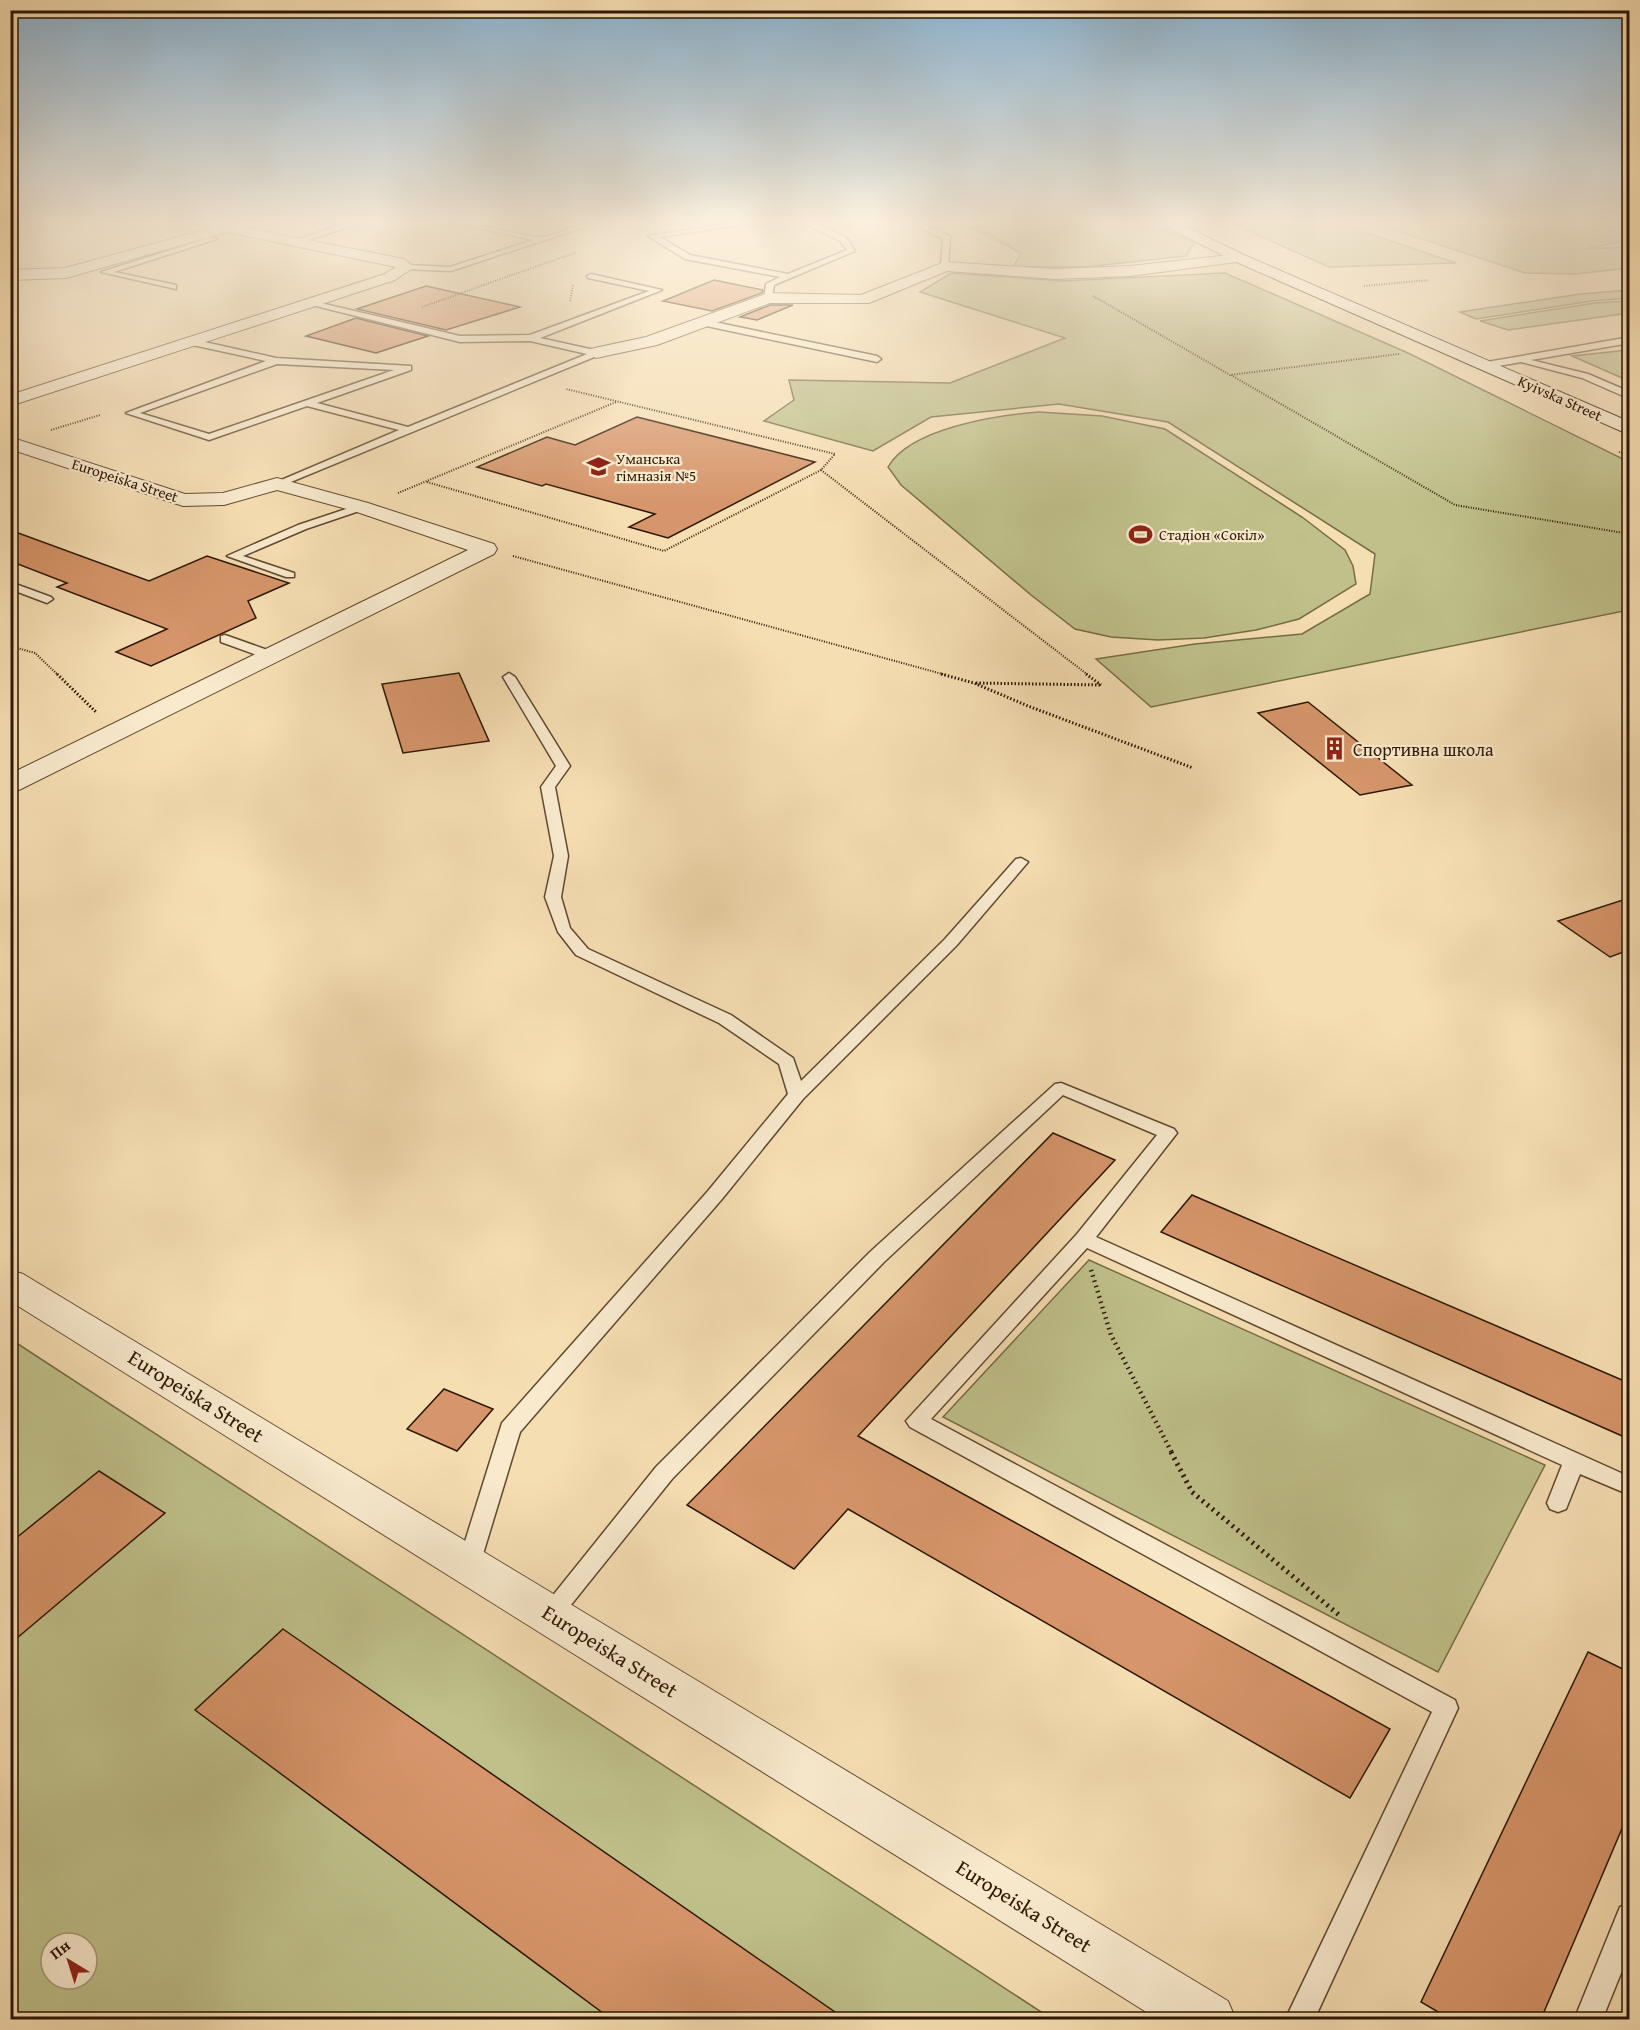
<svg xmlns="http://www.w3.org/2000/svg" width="1640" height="2030" font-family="'Gentium Book Plus',serif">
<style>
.green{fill:#bfc08a;stroke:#766c46;stroke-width:1.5;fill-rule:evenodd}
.building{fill:#d6956a;stroke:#2d1702;stroke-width:1.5}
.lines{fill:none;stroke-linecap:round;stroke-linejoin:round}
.service-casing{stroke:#5f492e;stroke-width:3}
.minor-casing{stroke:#5f492e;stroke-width:2}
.secondary-casing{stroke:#2d1702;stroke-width:2}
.path-far3{stroke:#2d1702;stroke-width:2;stroke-dasharray:1 1.5;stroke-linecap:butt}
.path-far2{stroke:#2d1702;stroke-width:3;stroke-dasharray:1.5 2;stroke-linecap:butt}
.path-far1{stroke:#2d1702;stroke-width:4.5;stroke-dasharray:1.5 4;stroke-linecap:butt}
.path{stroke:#2d1702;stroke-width:5;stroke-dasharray:2 4.5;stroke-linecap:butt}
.service{fill:#f9eace;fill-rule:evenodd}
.minor{fill:#f9eace;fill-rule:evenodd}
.secondary{fill:#f9eace;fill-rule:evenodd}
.labels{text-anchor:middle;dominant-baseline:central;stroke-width:4.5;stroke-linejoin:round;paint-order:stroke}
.far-street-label{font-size:15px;fill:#2d1702;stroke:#f9eace}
.far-poi-label{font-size:15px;fill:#2d1702;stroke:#f9eace;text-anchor:start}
.poi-label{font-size:18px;fill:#2d1702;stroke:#f9eace;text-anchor:start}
.near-street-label{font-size:21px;fill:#2d1702;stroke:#f9eace}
</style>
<rect width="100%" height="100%" fill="#f6deb3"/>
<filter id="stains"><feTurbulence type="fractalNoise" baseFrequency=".00333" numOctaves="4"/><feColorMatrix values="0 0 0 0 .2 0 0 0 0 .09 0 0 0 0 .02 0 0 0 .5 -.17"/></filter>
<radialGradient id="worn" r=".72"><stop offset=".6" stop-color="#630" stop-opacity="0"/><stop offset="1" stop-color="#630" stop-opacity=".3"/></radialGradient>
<path class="green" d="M 932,221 L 1145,221 L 1194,243 L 1186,256 L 1085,267 L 1013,267 L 1021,254 L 991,234 Z
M 1226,221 L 1332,221 L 1456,263 L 1329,267 Z
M 1377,221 L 1629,221 L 1629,240 L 1585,249 L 1629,247 L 1629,268 L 1576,274 L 1525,273 L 1380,225 Z
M 951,273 L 1062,281 L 1225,273 L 1408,353 L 1629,462 L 1629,610 L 1151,707 L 1096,659 L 1195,644 L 1302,634 L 1370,594 L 1375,554 L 1168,422 L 1059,404 L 931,417 L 873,451 L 764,421 L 794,400 L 789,380 L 950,383 L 1065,338 L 920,292 Z
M 1629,290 L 1629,298 L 1592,301 L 1476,319 L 1460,312 L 1580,294 Z
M 1629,301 L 1629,313 L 1508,330 L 1480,321 L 1595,303 Z
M 1629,349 L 1629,381 L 1572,356 L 1628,350 Z
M 1039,412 L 1102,416 L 1165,429 L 1302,517 L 1345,550 L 1353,566 L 1356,584 L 1299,619 L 1256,630 L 1204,638 L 1158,640 L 1111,637 L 1075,629 L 1031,595 L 901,485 L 888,467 C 910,428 998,415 1039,412 Z
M 1089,1260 L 1545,1465 L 1438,1672 L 943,1417 Z
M 18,1344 L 1052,2019 L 11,2019 L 10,1350 ZM 51,1943 L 87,1943 L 87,1979 L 51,1979 Z"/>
<path class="building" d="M 714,280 L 763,290 L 762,293 L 712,311 L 663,301 Z
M 426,286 L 520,307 L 446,330 L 357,309 Z
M 770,305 L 793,305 L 757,320 L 740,317 Z
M 356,318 L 428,336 L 376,353 L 306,336 Z
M 637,417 L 815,462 L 668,538 L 629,527 L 655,514 L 546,484 L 542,486 L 477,467 L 547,437 L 575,445 Z
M 10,530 L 149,581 L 207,556 L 289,583 L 248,601 L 256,618 L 151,666 L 116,652 L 167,629 L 57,587 L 67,583 L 10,561 Z
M 459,673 L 489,741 L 403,753 L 382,684 Z
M 1308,702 L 1412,785 L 1360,795 L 1258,713 Z
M 1629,898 L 1629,950 L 1610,957 L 1558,921 Z
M 1053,1133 L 1115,1160 L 858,1436 L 1390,1729 L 1350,1798 L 848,1509 L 794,1569 L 687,1505 Z
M 1192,1195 L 1629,1383 L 1629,1439 L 1161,1232 Z
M 444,1389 L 493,1409 L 457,1451 L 407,1429 Z
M 99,1471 L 165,1513 L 10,1644 L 10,1543 Z
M 283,1629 L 845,2019 L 611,2019 L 195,1710 Z
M 1588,1652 L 1629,1672 L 1629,1812 L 1541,2019 L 1450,2019 L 1421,2002 Z"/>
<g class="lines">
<defs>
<path id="service" d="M 187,221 L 203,221 L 235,229 L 231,231 Z
M 353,221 L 365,221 L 297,244 L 290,242 Z
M 446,221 C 477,221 507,234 539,237 C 556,238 581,221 602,221 L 451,271 L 404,269 L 403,267 L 407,265 L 450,267 L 533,240 Z
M 746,221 L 767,221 L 660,237 L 690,255 L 788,274 L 847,250 L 840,241 L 800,221 L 810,221 L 846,237 L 855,251 L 774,285 L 772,298 L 768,300 L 764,298 L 766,284 L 780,277 L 685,259 L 648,236 Z
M 905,221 L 915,221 L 950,236 L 948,268 L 941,266 L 943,239 Z
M 194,233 L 217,239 L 114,272 L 176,285 L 176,289 L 101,272 L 205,239 L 194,237 Z
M 591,274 L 662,290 L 540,338 L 599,351 L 599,355 L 281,486 L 272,484 L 399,430 L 307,406 L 209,440 L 126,413 L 266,361 L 188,344 L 188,340 L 191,339 L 276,358 L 411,366 L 411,370 L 317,403 L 408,427 L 587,354 L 530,341 L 460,342 L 308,304 L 308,300 L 460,336 L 530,335 L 649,291 L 588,278 L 587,276 ZM 277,364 L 394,370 L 209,434 L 140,413 Z
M 700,319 L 877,356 L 881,359 L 877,362 L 697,324 L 696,322 Z
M 1630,337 L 1630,343 L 1531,360 L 1588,374 L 1630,392 L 1630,399 L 1582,378 L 1521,362 L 1487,368 L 1483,365 L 1487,362 Z
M 361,504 L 366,507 L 365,509 L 306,529 L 243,556 L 294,573 L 294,577 L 286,577 L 227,556 L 298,525 Z
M 10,582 L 51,597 L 53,599 L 47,603 L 10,589 Z
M 225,635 L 276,653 L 278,656 L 272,660 L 268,659 L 221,642 L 221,636 Z
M 509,673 L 515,677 L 570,766 L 555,787 L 568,856 L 561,897 L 570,928 L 588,949 L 731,1015 L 793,1058 L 801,1081 L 945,939 L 1016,859 L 1021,858 L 1028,862 L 957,945 L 803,1099 L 722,1199 L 520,1432 L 480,1564 L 477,1571 L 469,1573 L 461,1571 L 458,1564 L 502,1423 L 708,1191 L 788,1094 L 779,1064 L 719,1023 L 576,955 L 558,932 L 545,897 L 554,856 L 541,787 L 556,766 L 503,677 Z
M 1061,1083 L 1174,1129 L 1177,1133 L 1096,1237 L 1630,1477 L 1630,1495 L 1580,1474 L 1566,1509 L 1558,1512 L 1550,1509 L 1547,1503 L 1562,1465 L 1087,1248 L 931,1419 L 1455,1700 L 1458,1708 L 1314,2020 L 1285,2020 L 1432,1712 L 910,1427 L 906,1421 L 1077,1234 L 1157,1135 L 1063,1095 L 884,1262 L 672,1479 L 558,1621 L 550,1624 L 542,1621 L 538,1614 L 656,1467 L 870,1252 L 1055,1084 Z
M 1630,1903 L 1630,1951 L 1602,2020 L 1574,2020 L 1620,1907 Z"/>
<path id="minor" d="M 237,221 L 258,221 L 257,225 L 246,228 L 404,259 L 414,267 L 395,280 L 10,406 L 10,395 L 385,274 L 396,267 L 227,232 L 66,278 L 10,280 L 10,270 L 65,268 Z
M 1239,254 L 1246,258 L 1244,261 L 1130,276 L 1055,279 L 947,271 L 869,303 L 770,303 L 657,345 L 596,358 L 588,353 L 590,349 L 646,337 L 768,293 L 861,295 L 945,262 L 1055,269 L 1130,266 Z
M 10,437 L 185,494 L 223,493 L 277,478 L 368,503 L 494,544 L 497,549 L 494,554 L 19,790 L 10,792 L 10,774 L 468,550 L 354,511 L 277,490 L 224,505 L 183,506 L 10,449 Z
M 10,1270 L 23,1274 L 1228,2001 L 1236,2020 L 1159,2020 L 10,1301 Z"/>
<path id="secondary" d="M 1155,221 L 1174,221 L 1244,255 L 1630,422 L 1630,435 L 1234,261 Z"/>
</defs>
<use href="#service" class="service-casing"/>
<use href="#minor" class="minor-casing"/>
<use href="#secondary" class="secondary-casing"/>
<path class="path-far3" d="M 963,222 L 1006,246
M 1364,286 L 1429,280
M 1093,296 L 1230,375 L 1399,354
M 570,301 L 573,285
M 422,307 L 577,252
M 1231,375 L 1455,505 L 1630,534
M 51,430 L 100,415
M 1619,452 L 1630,457
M 821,470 L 1088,675
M 427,482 L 664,551 L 821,470 L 835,454 L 566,389
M 398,493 L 616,402
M 513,556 L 946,675
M 10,646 L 35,653 L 58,675"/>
<path class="path-far2" d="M 57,674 L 97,713
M 941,674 L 974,683 L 1028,706 L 1193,768
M 1086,674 L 1101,685
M 976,683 L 1101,685"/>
<path class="path-far1" d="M 1091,1270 L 1111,1335 L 1172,1453"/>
<path class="path" d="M 1171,1452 L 1192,1492 L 1339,1615"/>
<use href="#service" class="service"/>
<use href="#minor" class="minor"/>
<use href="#secondary" class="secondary"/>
</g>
<linearGradient id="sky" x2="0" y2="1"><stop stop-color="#8cb6d5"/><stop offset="0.44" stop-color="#fbf0dd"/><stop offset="1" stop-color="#fbf0dd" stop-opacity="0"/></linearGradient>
<rect width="1640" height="505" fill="url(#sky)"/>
<defs>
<symbol id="school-bare" viewBox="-9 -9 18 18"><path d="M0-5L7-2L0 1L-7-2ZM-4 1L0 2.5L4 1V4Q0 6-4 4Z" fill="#8f2418" stroke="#f9eace" stroke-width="2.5" paint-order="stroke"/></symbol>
<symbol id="stadium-bare" viewBox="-9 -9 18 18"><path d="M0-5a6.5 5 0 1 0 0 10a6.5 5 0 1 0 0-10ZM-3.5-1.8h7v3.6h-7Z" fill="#8f2418" stroke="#f9eace" stroke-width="2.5" paint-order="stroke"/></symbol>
<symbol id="building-bare" viewBox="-9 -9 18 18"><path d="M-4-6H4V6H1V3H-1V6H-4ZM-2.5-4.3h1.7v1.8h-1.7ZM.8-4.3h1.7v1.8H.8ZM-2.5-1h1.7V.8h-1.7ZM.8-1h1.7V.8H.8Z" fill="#8f2418" stroke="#f9eace" stroke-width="2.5" paint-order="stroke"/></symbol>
</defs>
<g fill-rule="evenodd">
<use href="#school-bare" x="582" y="450" width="33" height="33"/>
<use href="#stadium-bare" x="1124" y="518" width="33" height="33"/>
<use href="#building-bare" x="1318" y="732" width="33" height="33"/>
</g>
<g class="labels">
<g class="far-street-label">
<text transform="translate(1560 398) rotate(24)">Kyivska Street</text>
<text transform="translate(125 480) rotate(18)">Europeiska Street</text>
</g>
<g class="far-poi-label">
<text x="616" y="458">Уманська<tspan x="616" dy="17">гімназія №5</tspan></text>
<text x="1159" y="534">Стадіон «Сокіл»</text>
</g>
<g class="poi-label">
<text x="1353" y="749">Спортивна школа</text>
</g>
<g class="near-street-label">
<text transform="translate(196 1396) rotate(32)">Europeiska Street</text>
<text transform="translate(610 1651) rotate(32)">Europeiska Street</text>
<text transform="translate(1024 1906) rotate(32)">Europeiska Street</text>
</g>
</g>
<rect width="1640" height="2030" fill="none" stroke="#f6deb3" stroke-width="36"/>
<rect x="12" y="12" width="1616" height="2006" fill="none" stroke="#2d1702" stroke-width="3"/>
<rect x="18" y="18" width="1604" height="1994" fill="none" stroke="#2d1702" stroke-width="1.5"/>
<g transform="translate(69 1961) rotate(322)"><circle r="28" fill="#f9eace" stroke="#a7967c" stroke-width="1.5"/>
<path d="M0-4.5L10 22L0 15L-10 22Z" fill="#8f2418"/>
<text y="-9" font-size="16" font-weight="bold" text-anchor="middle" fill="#2d1702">Пн</text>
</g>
<rect width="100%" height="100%" filter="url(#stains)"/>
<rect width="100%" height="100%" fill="url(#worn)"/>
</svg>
